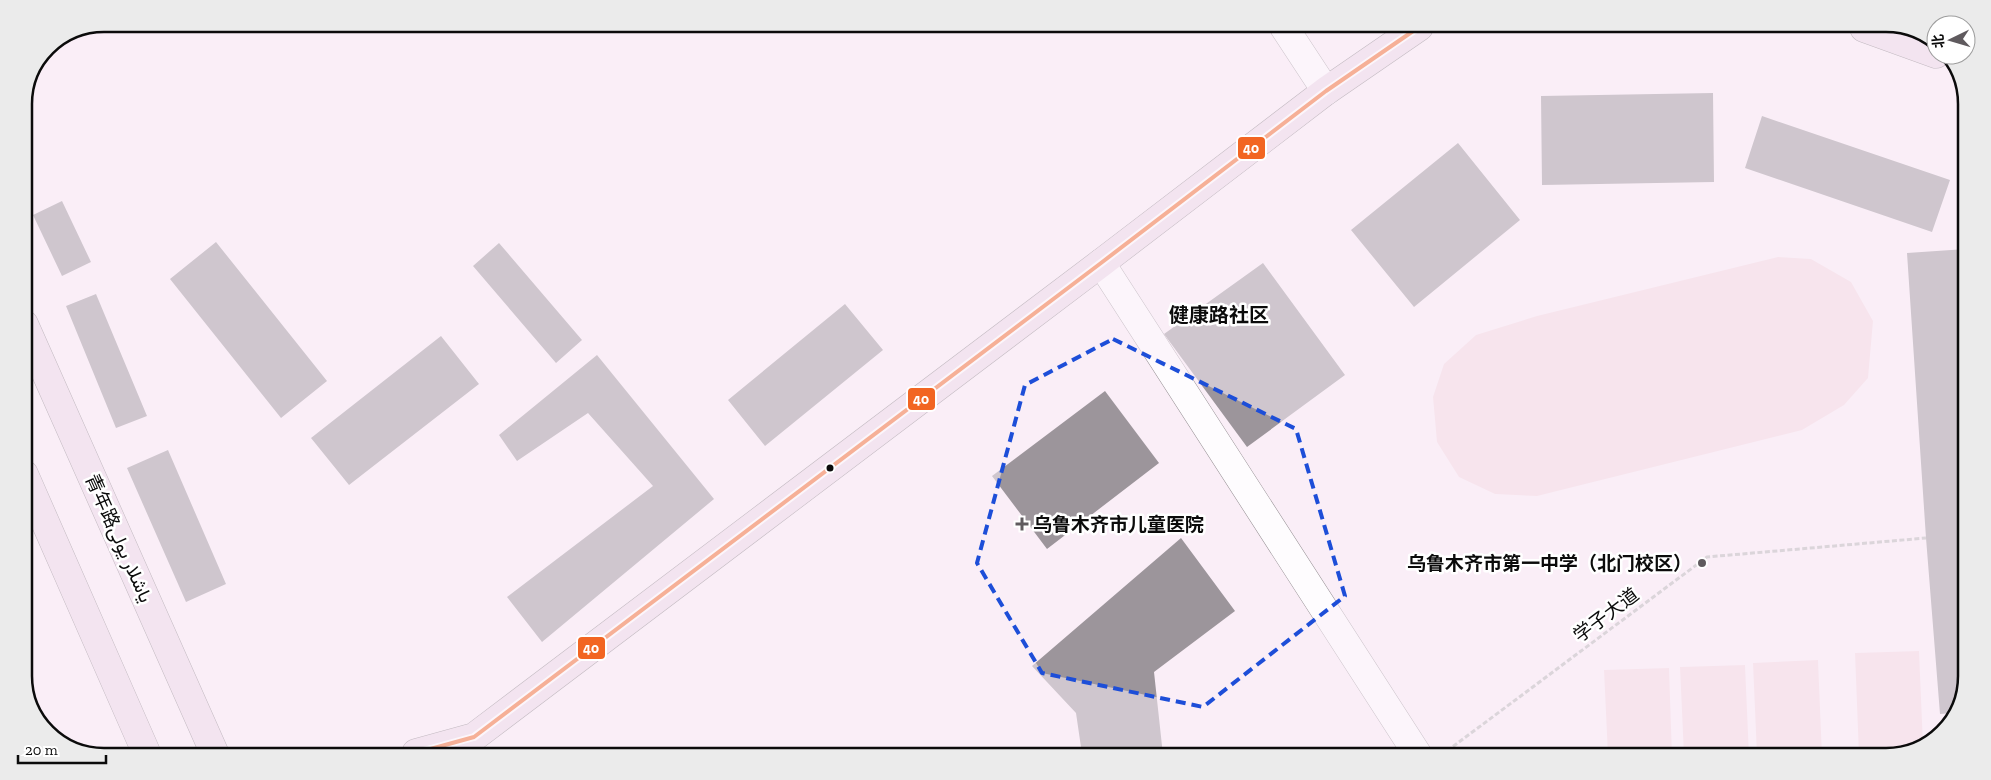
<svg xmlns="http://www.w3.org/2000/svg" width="1991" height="780" font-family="'Zilla Slab',Vazirmatn,'Noto Sans SC',serif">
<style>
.pitch{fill:#f4d8e0}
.building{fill:#9c959b}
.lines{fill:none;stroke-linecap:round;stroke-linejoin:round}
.minor-casing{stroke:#938d91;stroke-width:29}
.tertiary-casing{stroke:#938d91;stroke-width:29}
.primary-casing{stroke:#807a7f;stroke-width:29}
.path{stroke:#b7b5b6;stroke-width:3;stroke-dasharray:5 2.5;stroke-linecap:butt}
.minor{stroke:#fefcfe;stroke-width:28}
.tertiary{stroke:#fefcfe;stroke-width:28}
.primary{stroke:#ebd7e6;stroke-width:28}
.bus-1-casing{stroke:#fff;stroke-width:8}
.bus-1{stroke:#f26522;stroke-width:4}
.marked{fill:none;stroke:#1d4ed8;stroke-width:4;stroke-dasharray:10 6;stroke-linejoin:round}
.bus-dot{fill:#0b0b0b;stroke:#fff;stroke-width:2}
.poi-dot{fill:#5f5a5e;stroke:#fff;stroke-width:2}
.labels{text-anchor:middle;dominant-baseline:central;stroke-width:5;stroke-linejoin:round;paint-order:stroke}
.poi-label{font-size:19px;font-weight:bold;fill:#0b0b0b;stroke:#fff;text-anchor:start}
.street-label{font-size:19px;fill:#0b0b0b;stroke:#fff}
.neighbourhood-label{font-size:20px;font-weight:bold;fill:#0b0b0b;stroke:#fff}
.rim{fill:none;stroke:#0b0b0b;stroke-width:2.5}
.line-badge{stroke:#fff;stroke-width:2}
.badge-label{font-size:14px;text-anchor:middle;font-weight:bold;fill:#fff}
</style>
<rect width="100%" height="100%" fill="#faeef7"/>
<path class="pitch" d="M 1778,257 L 1811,259 L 1851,282 L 1873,321 L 1868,378 L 1844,405 L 1802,430 L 1537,496 L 1495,494 L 1459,477 L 1437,442 L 1433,397 L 1444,364 L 1476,335 L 1537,316 Z
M 1919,651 L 1923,745 L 1887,756 L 1859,756 L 1855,653 Z
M 1818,660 L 1822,756 L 1757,756 L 1753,663 Z
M 1745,665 L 1749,756 L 1684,756 L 1680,667 Z
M 1669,668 L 1672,756 L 1608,756 L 1604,670 Z"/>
<path class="building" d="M 1713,93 L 1714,182 L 1542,185 L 1541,96 Z
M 1762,116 L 1950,180 L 1932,232 L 1745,168 Z
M 1458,143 L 1520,220 L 1414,307 L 1351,230 Z
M 62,201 L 91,262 L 62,276 L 33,215 Z
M 216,242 L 327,381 L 281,418 L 170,279 Z
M 499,243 L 582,340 L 556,363 L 473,266 Z
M 1966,249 L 1963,702 L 1954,713 L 1940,714 L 1926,538 L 1907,253 Z
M 1263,263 L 1345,375 L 1247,447 L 1164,334 Z
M 96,294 L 147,416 L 116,428 L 66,306 Z
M 845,304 L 883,350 L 765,446 L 728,400 Z
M 441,336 L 479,384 L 349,485 L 311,438 Z
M 597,355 L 714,499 L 542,642 L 507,597 L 653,486 L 588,413 L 517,461 L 499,435 Z
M 1105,391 L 1159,463 L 1047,549 L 992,476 Z
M 168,450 L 226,584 L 186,602 L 127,468 Z
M 1181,538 L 1235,611 L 1154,672 L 1163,755 L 1082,754 L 1076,713 L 1032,666 Z"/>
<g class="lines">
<defs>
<path id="minor" d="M 1101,263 L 1418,755"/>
<path id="tertiary" d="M 1284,27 L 1326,91"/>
<path id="primary" d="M 1864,28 L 1936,54
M 24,324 L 214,752
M 24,474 L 146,752
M 416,753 L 474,737 L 1101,263 L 1326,91 L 1419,27"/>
</defs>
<use href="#minor" class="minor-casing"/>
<use href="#tertiary" class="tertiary-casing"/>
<use href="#primary" class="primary-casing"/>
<path class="path" d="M 1447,751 L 1707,557 L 1926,538"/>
<use href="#minor" class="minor"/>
<use href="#tertiary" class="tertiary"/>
<use href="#primary" class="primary"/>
<defs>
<path id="bus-1" d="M 416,753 L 474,737 L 1101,263 L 1326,91 L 1419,27"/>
</defs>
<use href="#bus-1" class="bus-1-casing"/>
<use href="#bus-1" class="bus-1"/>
</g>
<path d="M0 0H1991V780H0ZM 1113,339 L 1296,429 L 1345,596 L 1203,707 L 1042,673 L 977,563 L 1025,385 Z" fill="#faeef7" fill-opacity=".55" fill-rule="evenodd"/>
<path class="marked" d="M 1113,339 L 1296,429 L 1345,596 L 1203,707 L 1042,673 L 977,563 L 1025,385 Z"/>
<circle class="bus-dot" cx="830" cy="468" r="4.5"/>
<g class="poi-dot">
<path d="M1019.5 516.5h5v5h5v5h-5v5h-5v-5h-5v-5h5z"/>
<circle cx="1702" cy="563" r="5"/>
</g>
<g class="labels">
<g class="poi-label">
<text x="1033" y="524">乌鲁木齐市儿童医院</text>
<text x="1692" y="563" text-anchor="end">乌鲁木齐市第一中学（北门校区）</text>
</g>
<g class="street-label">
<text transform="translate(119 538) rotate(66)">青年路ياشلار يولى</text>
<text transform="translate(1606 615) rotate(-37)">学子大道</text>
</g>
<g class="neighbourhood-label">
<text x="1219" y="315">健康路社区</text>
</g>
</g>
<path d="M0 0H1991V780H0ZM104 32H1886A72 72 0 0 1 1958 104V676A72 72 0 0 1 1886 748H104A72 72 0 0 1 32 676V104A72 72 0 0 1 104 32Z" fill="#ebebeb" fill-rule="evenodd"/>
<path class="rim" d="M104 32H1886A72 72 0 0 1 1958 104V676A72 72 0 0 1 1886 748H104A72 72 0 0 1 32 676V104A72 72 0 0 1 104 32Z"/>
<g class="line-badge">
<rect x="1237" y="136" width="29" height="24" rx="5" fill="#f26522"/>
<rect x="907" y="387" width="29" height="24" rx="5" fill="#f26522"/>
<rect x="577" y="636" width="29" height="24" rx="5" fill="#f26522"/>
</g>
<g class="badge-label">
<text x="1251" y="153">40</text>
<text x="921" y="404">40</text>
<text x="591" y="653">40</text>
</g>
<g transform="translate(1951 40) rotate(265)"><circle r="24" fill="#ffffff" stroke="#9d9d9d"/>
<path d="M0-4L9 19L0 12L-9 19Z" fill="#5f5a5e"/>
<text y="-8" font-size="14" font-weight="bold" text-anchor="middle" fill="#0b0b0b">北</text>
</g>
<path d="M18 755v8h88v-8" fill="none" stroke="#0b0b0b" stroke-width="2.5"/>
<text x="25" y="755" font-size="15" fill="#0b0b0b" stroke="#ffffff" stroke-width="4" paint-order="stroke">20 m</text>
</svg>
